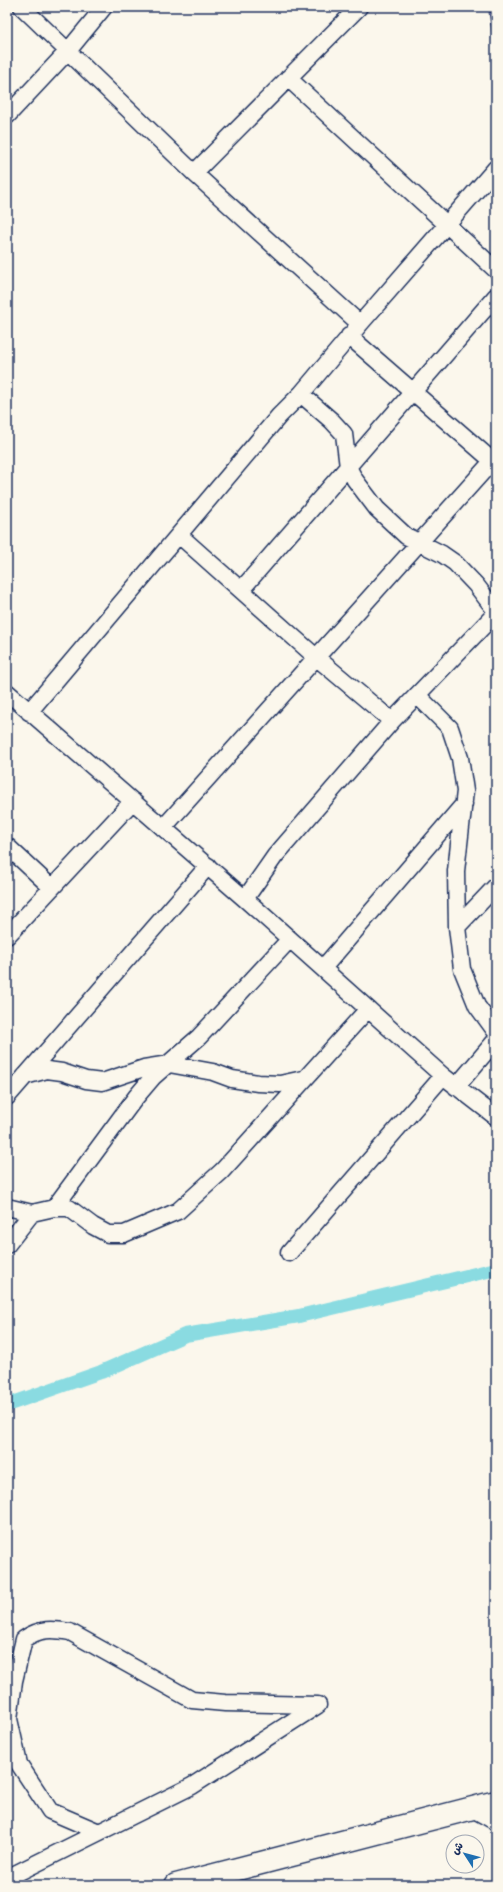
<svg xmlns="http://www.w3.org/2000/svg" width="503" height="1892" font-family="'Gochi Hand','Playpen Sans Arabic',sans-serif">
<style>
.lines{fill:none;stroke-linecap:round;stroke-linejoin:round}
.canal{stroke:#8adbe1;stroke-width:14}
.building{fill:#d5c3f4;stroke:#1b2f5e}
.street-casing{stroke:#1b2f5e;stroke-width:19}
.highway-casing{stroke:#1b2f5e;stroke-width:25}
.street{stroke:#fbf7ec;stroke-width:16}
.highway{stroke:#fbf7ec;stroke-width:22}
</style>
<rect width="100%" height="100%" fill="#fbf7ec"/>
<filter id="ink" filterUnits="userSpaceOnUse"><feTurbulence type="fractalNoise" baseFrequency=".025" numOctaves="2"/><feDisplacementMap in="SourceGraphic" scale="8" xChannelSelector="R" yChannelSelector="G"/><feConvolveMatrix kernelMatrix="1 2 1 2 8 2 1 2 1" color-interpolation-filters="sRGB"/></filter>
<g filter="url(#ink)">
<g class="lines">
<path class="canal" d="M 7,1405 L 101,1372 L 185,1335 L 299,1316 L 496,1269"/>
</g>
<path class="building" d="M 496,11 L 496,57 L 489,12 Z"/>
<g class="lines">
<defs>
<path id="street" d="M 22,7 L 194,173 L 360,324
M 288,78 L 496,270
M 7,116 L 68,51 L 104,7
M 194,173 L 359,7
M 349,336 L 496,464
M 301,394 L 332,421 L 344,434 L 348,467 L 355,480 L 377,509 L 406,536 L 442,554 L 455,563 L 476,585 L 496,611
M 179,535 L 317,658 L 392,721
M 241,590 L 496,296
M 7,692 L 245,899 L 443,1076 L 496,1117
M 417,695 L 450,728 L 460,758 L 465,791 L 456,871 L 457,927 L 462,969 L 477,1006 L 496,1032
M 29,712 L 279,416 L 301,394 L 360,324 L 496,168
M 163,828 L 496,457
M 7,846 L 52,888
M 245,899 L 275,856 L 392,721 L 496,613
M 457,927 L 496,886
M 7,936 L 133,801
M 323,968 L 464,804
M 25,1076 L 47,1070 L 62,1072 L 86,1080 L 102,1082 L 144,1068 L 169,1064 L 213,1072 L 232,1079 L 258,1083 L 280,1084 L 303,1079
M 456,1087 L 496,1040
M 7,1097 L 208,866
M 7,1207 L 32,1213 L 54,1208 L 69,1208 L 93,1226 L 108,1234 L 124,1234 L 178,1211 L 222,1171 L 368,1009
M 54,1208 L 136,1097 L 153,1077 L 199,1037 L 290,939
M 7,1245 L 32,1213
M 289,1253 L 443,1076
M 471,1808 L 496,1822
M 99,1832 L 50,1811 L 19,1764 L 9,1719 L 14,1681 L 24,1639 C 40,1628 52,1629 70,1632 L 192,1700 L 225,1703 L 318,1705
M 7,1878 L 192,1786 L 318,1705"/>
<path id="highway" d="M 176,1885 L 496,1802"/>
</defs>
<use href="#street" class="street-casing"/>
<use href="#highway" class="highway-casing"/>
<use href="#street" class="street"/>
<use href="#highway" class="highway"/>
</g>
</g>
<rect width="503" height="1892" fill="none" stroke="#fbf7ec" stroke-width="24"/>
<rect x="12" y="12" width="479" height="1868" fill="none" stroke="#1b2f5e" stroke-width="1.5" filter="url(#ink)"/>
<g transform="translate(465 1854) rotate(306)"><circle r="19" fill="#fbf7ec" stroke="#a1a7b3"/>
<path d="M0-3L7 15L0 10L-7 15Z" fill="#1f6fb2"/>
<text y="-6" font-size="11" font-weight="bold" text-anchor="middle" fill="#1b2f5e">ش</text>
</g>
</svg>
